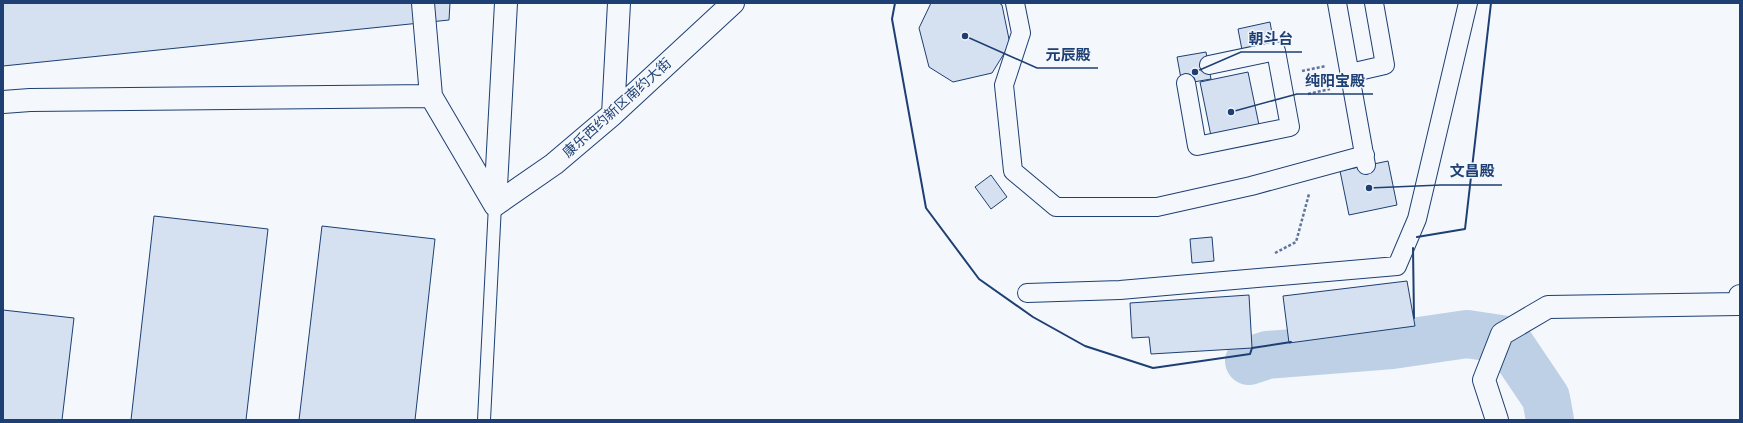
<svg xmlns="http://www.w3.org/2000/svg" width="1743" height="423" font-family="'Sofia Sans Condensed','Noto Sans SC',sans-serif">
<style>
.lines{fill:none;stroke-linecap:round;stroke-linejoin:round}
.river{stroke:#bed0e5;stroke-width:48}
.building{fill:#d5e0f0;stroke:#1d3f73}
.service-casing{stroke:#1d3f73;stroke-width:14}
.pedestrian-casing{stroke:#1d3f73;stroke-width:20}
.minor-casing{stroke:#1d3f73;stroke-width:24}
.path{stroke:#5e769c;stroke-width:2.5;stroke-dasharray:3 2;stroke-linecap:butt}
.service{stroke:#f4f7fb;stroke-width:12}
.pedestrian{stroke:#f4f7fb;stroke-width:18}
.minor{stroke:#f4f7fb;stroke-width:22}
.wall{stroke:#1d3f73;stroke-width:2}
.labels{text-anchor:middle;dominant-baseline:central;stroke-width:3;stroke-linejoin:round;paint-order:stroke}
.street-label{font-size:14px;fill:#1d3f73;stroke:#f4f7fb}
.leader{fill:none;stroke:#1d3f73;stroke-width:1.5}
.callout-dot{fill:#1d3f73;stroke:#f4f7fb;stroke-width:1.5}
.callout-label{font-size:15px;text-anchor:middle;font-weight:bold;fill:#1d3f73;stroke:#f4f7fb;stroke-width:3;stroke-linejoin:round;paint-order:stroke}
</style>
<rect width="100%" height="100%" fill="#f4f7fb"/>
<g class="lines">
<path class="river" d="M 1249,361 L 1267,355 L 1392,345 L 1467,334 L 1507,340 L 1546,398 L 1550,420"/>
</g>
<path class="building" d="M 3,3 L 450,3 L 449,20 L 3,66 Z
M 931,3 L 999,3 L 1002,5 L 1010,44 L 992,73 L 953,82 L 929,67 L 919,28 Z
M 1270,22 L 1274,44 L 1242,50 L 1238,29 Z
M 1206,52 L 1211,79 L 1182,84 L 1177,57 Z
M 1248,72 L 1259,125 L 1211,136 L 1200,82 Z
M 1388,161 L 1397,205 L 1349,215 L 1340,171 Z
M 991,175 L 1007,197 L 991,209 L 975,187 Z
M 154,216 L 268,229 L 246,420 L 131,420 Z
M 322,226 L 435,239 L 415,420 L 299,420 Z
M 1212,237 L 1214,261 L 1192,263 L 1190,239 Z
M 1407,281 L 1415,326 L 1289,343 L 1283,296 Z
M 1249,295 L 1252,348 L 1151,354 L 1149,337 L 1132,338 L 1130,303 Z
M 3,310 L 74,318 L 62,420 L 3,420 Z"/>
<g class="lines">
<defs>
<path id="service" d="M 484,420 L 495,205"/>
<path id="pedestrian" d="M 1015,3 L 1021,33 L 1004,85 L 1013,171 L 1056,207 L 1157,207 L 1251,186 L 1365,155
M 1337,3 L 1366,165
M 1350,73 L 1385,65 L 1374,3
M 1186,83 L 1197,146 L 1290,127 L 1276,51 L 1209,65
M 1027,293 L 1120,290 L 1397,266 L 1417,219 L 1468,3"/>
<path id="minor" d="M 423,3 L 431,96 L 495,205
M 3,102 L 30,100 L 431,96
M 613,114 L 619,3
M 495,205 L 554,164 L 613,114 L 733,3
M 495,205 L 506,3
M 1497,420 L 1484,380 L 1502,334 L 1548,307 L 1739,304 L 1740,296"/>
</defs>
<use href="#service" class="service-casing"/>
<use href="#pedestrian" class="pedestrian-casing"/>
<use href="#minor" class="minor-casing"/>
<path class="path" d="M 1302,71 L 1326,66
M 1308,94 L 1330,89
M 1275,253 L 1296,242 L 1309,194"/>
<use href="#service" class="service"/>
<use href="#pedestrian" class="pedestrian"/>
<use href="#minor" class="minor"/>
<path class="wall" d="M 895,3 L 892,19 L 926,208 L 979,279 L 1033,317 L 1085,346 L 1153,368 L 1250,354 L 1252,348 L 1291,342
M 1417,237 L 1465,229 L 1491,3
M 1413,248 L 1414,318"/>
</g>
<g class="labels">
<g class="street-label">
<text transform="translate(617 108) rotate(-42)">康乐西约新区南约大街</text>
</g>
</g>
<path class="leader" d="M1195 72L1241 52H1302M965 36L1037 68H1098M1231 112L1297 94H1373M1369 188L1441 185H1502"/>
<g class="callout-dot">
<circle cx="1195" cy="72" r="4"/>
<circle cx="965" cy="36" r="4"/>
<circle cx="1231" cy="112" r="4"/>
<circle cx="1369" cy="188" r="4"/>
</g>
<g class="callout-label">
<text x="1271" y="44">朝斗台</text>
<text x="1068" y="60">元辰殿</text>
<text x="1335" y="86">纯阳宝殿</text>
<text x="1472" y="176">文昌殿</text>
</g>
<rect width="1743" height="423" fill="none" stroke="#1d3f73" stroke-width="8"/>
</svg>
